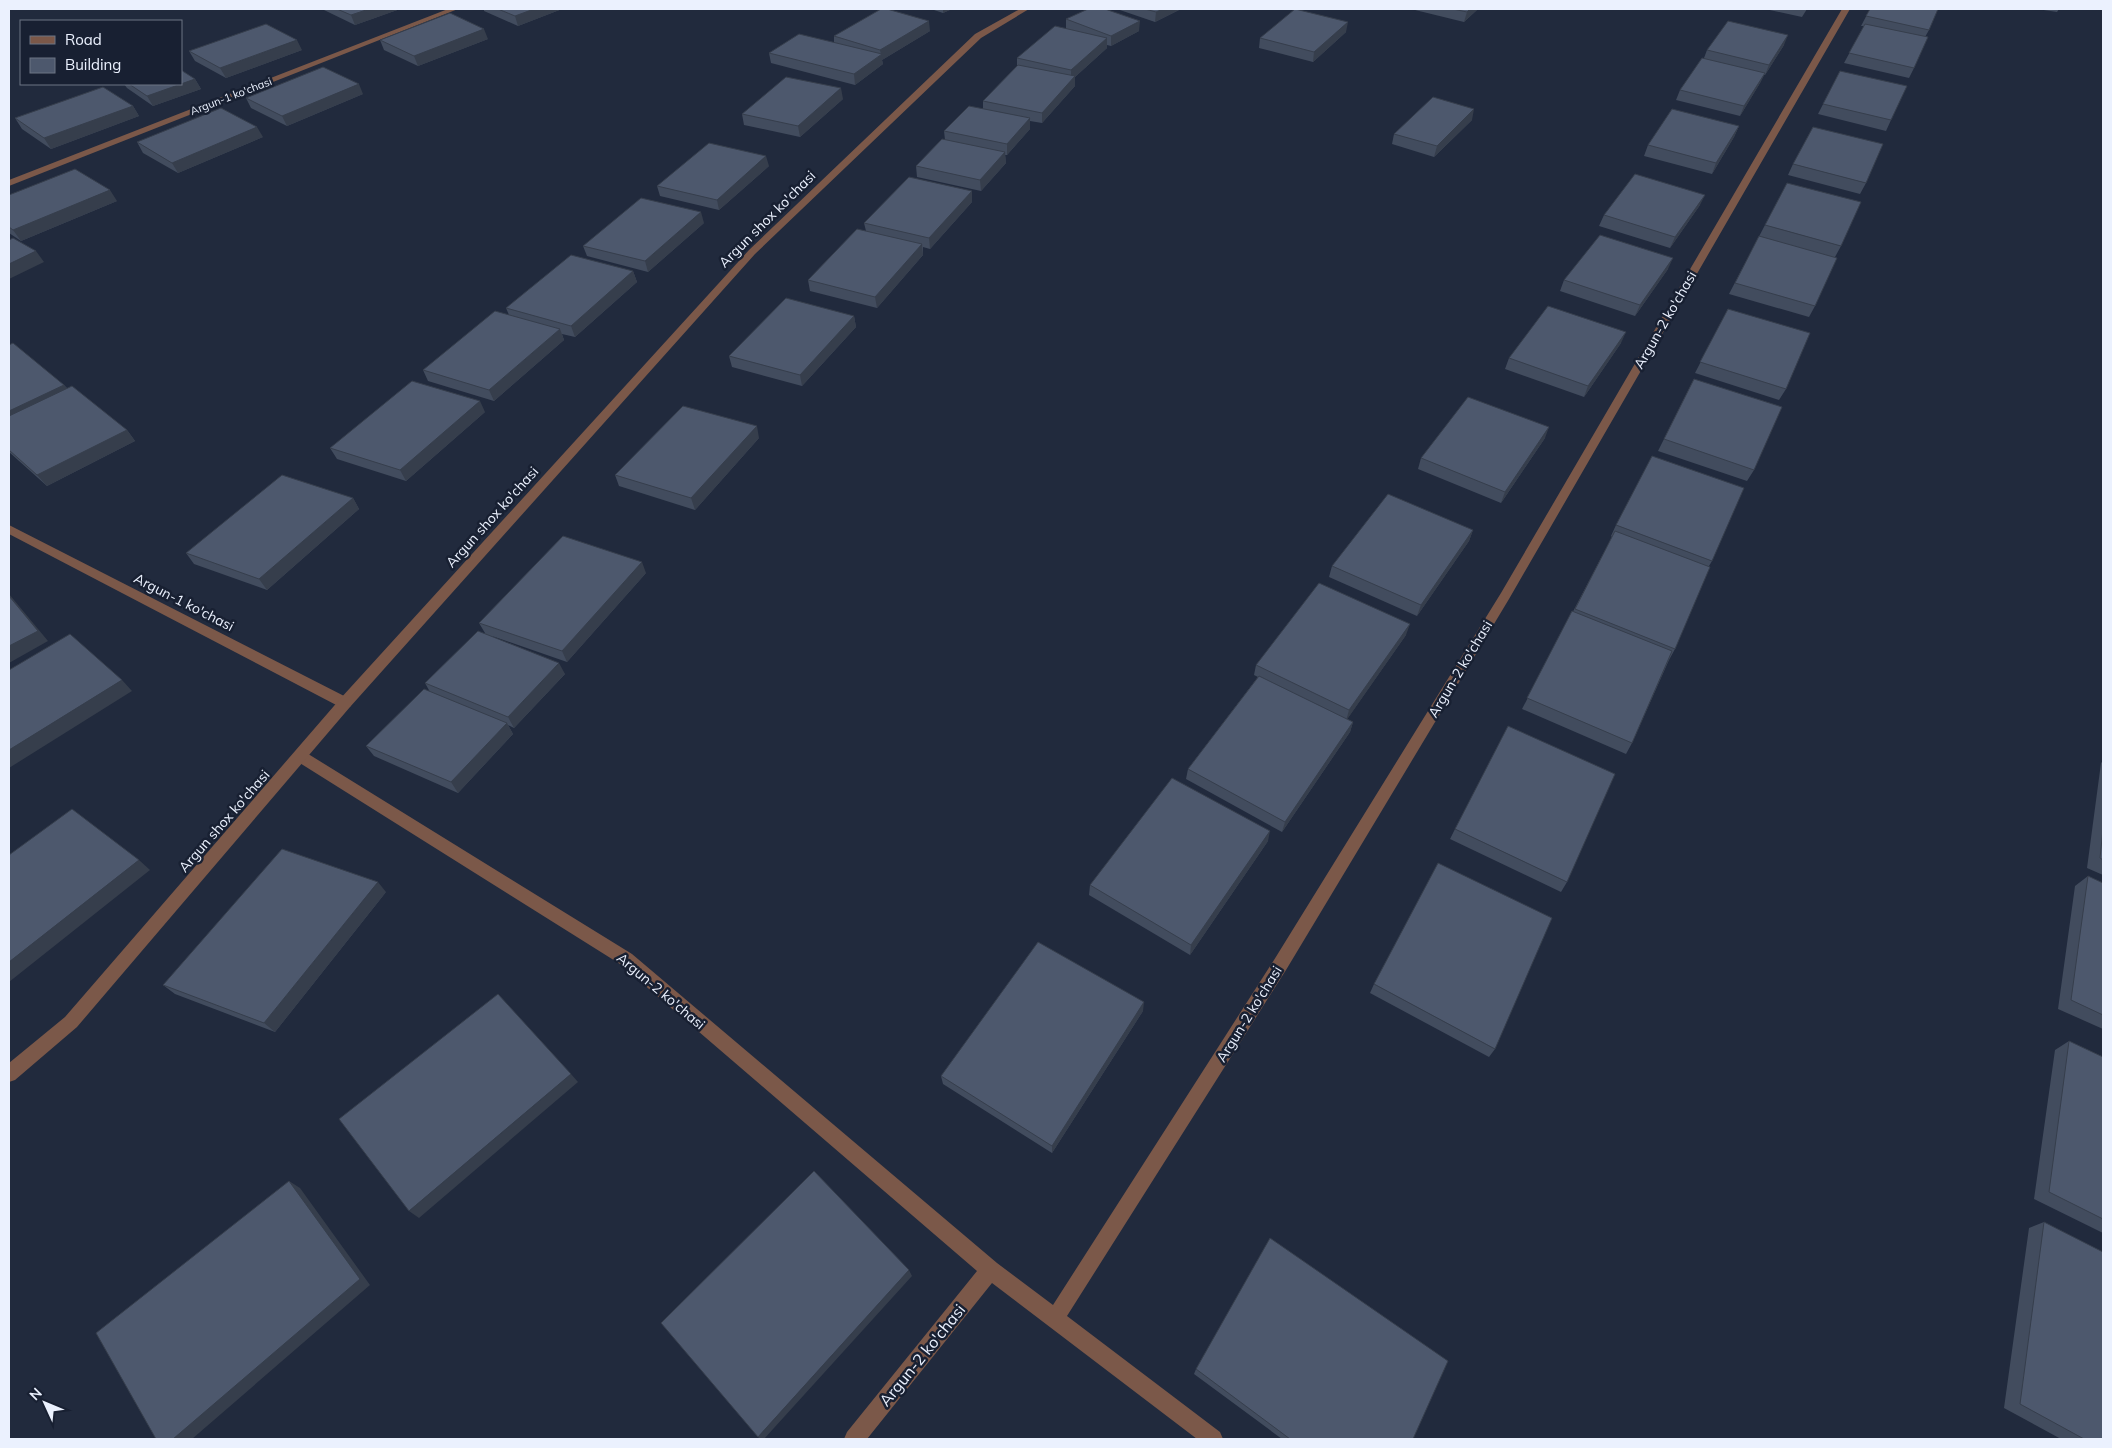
<svg xmlns="http://www.w3.org/2000/svg" width="2112" height="1448" font-family="Mulish,sans-serif">
<style>
.lines{fill:none;stroke-linecap:round;stroke-linejoin:round}
.minor{fill:#7b5849;fill-rule:evenodd}
.tertiary{fill:#7b5849;fill-rule:evenodd}
.wall{fill:#424c5e}
.shaded-wall{fill:#363e4c}
.building{fill:#4d586d;stroke:#363e4c}
.labels{text-anchor:middle;dominant-baseline:central;stroke-width:5;stroke-linejoin:round;paint-order:stroke}
.far-street-label{font-size:11px;fill:#ebf1fe;stroke:#182032}
.street-label{font-size:14px;fill:#ebf1fe;stroke:#182032}
.near-street-label{font-size:16px;fill:#ebf1fe;stroke:#182032}
</style>
<rect width="100%" height="100%" fill="#212a3d"/>
<g class="lines">
<path class="minor" d="M 448,9 L 458,9 L 9,186 L 9,180 Z
M 1842,9 L 1850,9 L 1509,599 L 1286,970 L 1067,1316 L 1220,1432 L 1223,1439 L 1197,1439 L 992,1283 L 867,1439 L 844,1439 L 847,1432 L 977,1271 L 620,964 L 295,760 L 293,756 L 295,752 L 300,750 L 305,752 L 632,954 L 997,1263 L 1053,1305 L 1274,960 L 1501,593 Z
M 9,525 L 350,699 L 352,703 L 350,707 L 345,708 L 340,707 L 9,534 Z"/>
<path class="tertiary" d="M 1020,9 L 1029,9 L 981,38 L 755,254 L 350,707 L 77,1027 L 15,1080 L 9,1082 L 9,1063 L 65,1017 L 340,699 L 749,250 L 975,34 Z"/>
</g>
<path class="wall" d="M 323,9 L 400,9 L 355,25 L 324,10 Z
M 484,9 L 562,9 L 518,26 L 484,11 Z
M 931,9 L 952,9 L 943,13 Z
M 1117,9 L 1181,9 L 1155,22 Z
M 1411,9 L 1478,9 L 1464,22 Z
M 1765,9 L 1807,9 L 1802,17 Z
M 1870,9 L 1929,30 L 1925,37 L 1914,68 L 1909,78 L 1844,63 L 1864,26 L 1861,26 Z
M 2037,9 L 2059,9 L 2057,12 Z
M 1066,19 L 1139,31 L 1111,46 L 1107,45 L 1107,48 L 1075,77 L 1075,86 L 1042,123 L 1030,121 L 1030,129 L 1007,155 L 1005,155 L 1006,163 L 981,191 L 917,177 L 916,166 L 945,140 L 944,131 L 983,109 L 983,101 L 1017,66 L 1017,58 L 1066,29 Z
M 930,31 L 882,60 L 883,64 L 855,85 L 771,63 L 769,53 L 834,42 L 834,36 Z
M 1346,32 L 1313,62 L 1259,48 L 1260,38 Z
M 488,39 L 418,66 L 384,50 L 380,40 Z
M 1784,45 L 1765,75 L 1764,75 L 1760,83 L 1740,116 L 1676,100 L 1680,90 L 1704,58 L 1707,50 Z
M 302,50 L 226,78 L 195,61 L 189,51 Z
M 1840,71 L 1891,120 L 1886,131 L 1818,114 Z
M 195,79 L 201,89 L 153,106 L 127,88 L 124,84 L 181,84 Z
M 363,94 L 287,126 L 251,108 L 246,98 Z
M 843,99 L 800,137 L 744,125 L 742,114 Z
M 133,106 L 139,116 L 51,149 L 22,129 L 15,118 Z
M 1472,120 L 1434,157 L 1392,144 L 1394,134 Z
M 1739,126 L 1734,137 L 1712,174 L 1644,156 L 1648,145 Z
M 263,137 L 178,173 L 143,153 L 137,142 Z
M 1793,164 L 1866,183 L 1860,194 L 1788,175 Z
M 769,166 L 719,210 L 660,196 L 657,186 Z
M 972,191 L 972,202 L 930,249 L 923,247 L 923,255 L 877,308 L 810,291 L 808,280 L 866,231 L 864,223 Z
M 9,195 L 117,201 L 21,241 L 9,233 Z
M 1700,205 L 1670,248 L 1599,226 L 1604,215 Z
M 704,223 L 648,272 L 587,256 L 583,246 Z
M 1765,225 L 1841,246 L 1835,257 L 1815,306 L 1809,317 L 1729,294 Z
M 1668,269 L 1635,316 L 1560,291 L 1564,280 Z
M 633,271 L 637,282 L 575,337 L 562,334 L 564,340 L 494,401 L 428,381 L 423,370 L 509,315 L 506,308 Z
M 1728,309 L 1786,389 L 1779,400 L 1695,373 Z
M 854,316 L 856,327 L 802,386 L 732,367 L 729,356 Z
M 1621,343 L 1584,397 L 1505,369 L 1509,358 Z
M 9,345 L 64,385 L 67,388 L 127,430 L 135,441 L 47,486 L 9,452 Z
M 1694,379 L 1754,470 L 1747,481 L 1658,451 Z
M 485,412 L 406,481 L 337,459 L 330,448 Z
M 759,438 L 695,510 L 619,486 L 615,475 Z
M 1545,438 L 1501,503 L 1418,469 L 1421,458 Z
M 353,498 L 359,509 L 267,590 L 194,564 L 186,553 Z
M 1616,525 L 1712,561 L 1709,566 L 1675,649 L 1669,660 L 1632,743 L 1626,754 L 1522,709 L 1612,537 L 1611,536 Z
M 1473,530 L 1469,541 L 1417,616 L 1329,577 L 1332,566 Z
M 646,573 L 567,662 L 492,636 L 565,674 L 514,728 L 508,725 L 513,734 L 458,793 L 374,756 L 366,746 L 430,692 L 425,683 L 485,633 L 479,623 Z
M 1406,635 L 1347,719 L 1353,722 L 1350,732 L 1282,832 L 1186,779 L 1188,769 L 1258,677 L 1254,675 L 1256,665 Z
M 2103,761 L 2103,875 L 2087,868 L 2101,763 Z
M 1455,829 L 1567,882 L 1561,892 L 1450,839 Z
M 1268,841 L 1190,955 L 1089,895 L 1090,885 Z
M 2088,876 L 2103,883 L 2103,1029 L 2058,1009 L 2075,886 Z
M 386,892 L 275,1032 L 175,994 L 163,985 Z
M 1374,984 L 1495,1049 L 1489,1057 L 1370,993 Z
M 1143,1011 L 1052,1153 L 943,1084 L 941,1076 Z
M 2069,1041 L 2103,1057 L 2103,1233 L 2034,1199 L 2055,1050 Z
M 2044,1222 L 2103,1439 L 2061,1439 L 2004,1408 L 2029,1228 Z
M 1196,1369 L 1413,1439 L 1282,1439 L 1194,1374 Z"/>
<path class="shaded-wall" d="M 369,9 L 400,9 L 355,25 L 351,15 Z
M 534,9 L 562,9 L 518,26 L 515,16 Z
M 943,9 L 952,9 L 943,13 Z
M 1163,9 L 1181,9 L 1155,22 L 1156,12 Z
M 1470,9 L 1478,9 L 1464,22 L 1467,12 Z
M 929,21 L 930,31 L 882,60 L 883,64 L 855,85 L 854,74 L 881,55 L 880,50 Z
M 1140,21 L 1139,31 L 1111,46 L 1111,36 Z
M 1348,22 L 1346,32 L 1313,62 L 1314,52 Z
M 484,29 L 488,39 L 418,66 L 414,56 Z
M 1788,35 L 1784,45 L 1765,75 L 1769,65 Z
M 1107,38 L 1107,48 L 1075,77 L 1075,86 L 1042,123 L 1042,113 L 1071,80 L 1071,70 Z
M 297,40 L 302,50 L 226,78 L 220,68 Z
M 1765,73 L 1760,83 L 1740,116 L 1744,106 Z
M 195,79 L 201,89 L 153,106 L 147,96 Z
M 359,84 L 363,94 L 287,126 L 282,116 Z
M 841,88 L 843,99 L 800,137 L 798,126 Z
M 133,106 L 139,116 L 51,149 L 44,138 Z
M 1474,109 L 1472,120 L 1434,157 L 1437,146 Z
M 1030,118 L 1030,129 L 1007,155 L 1007,144 Z
M 1739,126 L 1734,137 L 1712,174 L 1716,163 Z
M 257,127 L 263,137 L 178,173 L 172,163 Z
M 1005,152 L 1006,163 L 981,191 L 980,180 Z
M 766,156 L 769,166 L 719,210 L 717,200 Z
M 110,190 L 117,201 L 21,241 L 13,230 Z
M 972,191 L 972,202 L 930,249 L 929,238 Z
M 1705,195 L 1700,205 L 1670,248 L 1675,237 Z
M 701,212 L 704,223 L 648,272 L 645,261 Z
M 922,244 L 923,255 L 877,308 L 875,297 Z
M 36,251 L 44,262 L 9,279 L 9,264 Z
M 1673,258 L 1668,269 L 1635,316 L 1640,305 Z
M 633,271 L 637,282 L 575,337 L 571,326 Z
M 854,316 L 856,327 L 802,386 L 800,375 Z
M 560,329 L 564,340 L 494,401 L 489,390 Z
M 1626,332 L 1621,343 L 1584,397 L 1588,386 Z
M 64,385 L 73,396 L 9,426 L 9,411 Z
M 480,401 L 485,412 L 406,481 L 400,470 Z
M 757,426 L 759,438 L 695,510 L 691,498 Z
M 1549,427 L 1545,438 L 1501,503 L 1505,492 Z
M 127,430 L 135,441 L 47,486 L 37,475 Z
M 353,498 L 359,509 L 267,590 L 259,579 Z
M 1473,530 L 1469,541 L 1417,616 L 1421,605 Z
M 642,562 L 646,573 L 567,662 L 562,651 Z
M 9,594 L 48,641 L 9,663 Z
M 1410,624 L 1406,635 L 1346,721 L 1349,710 Z
M 559,663 L 565,674 L 514,728 L 508,717 Z
M 122,680 L 132,691 L 9,768 L 9,750 Z
M 1353,722 L 1350,732 L 1282,832 L 1285,822 Z
M 507,723 L 513,734 L 458,793 L 451,782 Z
M 1270,831 L 1268,841 L 1190,955 L 1191,945 Z
M 139,860 L 150,870 L 9,982 L 9,962 Z
M 378,882 L 386,892 L 275,1032 L 264,1023 Z
M 1144,1002 L 1143,1011 L 1052,1153 L 1052,1146 Z
M 571,1074 L 578,1082 L 419,1218 L 409,1211 Z
M 289,1181 L 300,1188 L 370,1285 L 192,1439 L 173,1439 Z
M 909,1270 L 912,1276 L 764,1439 L 760,1439 L 758,1437 Z"/>
<path class="building" d="M 337,9 L 369,9 L 351,15 Z
M 498,9 L 534,9 L 515,16 Z
M 881,9 L 887,9 L 929,21 L 880,50 L 834,36 Z
M 1088,9 L 1105,9 L 1140,21 L 1111,36 L 1066,19 Z
M 1145,9 L 1163,9 L 1156,12 Z
M 1295,9 L 1348,22 L 1314,52 L 1260,38 Z
M 1453,9 L 1470,9 L 1467,12 Z
M 1870,9 L 1938,9 L 1929,30 L 1866,16 Z
M 450,13 L 484,29 L 414,56 L 380,40 Z
M 1728,21 L 1788,35 L 1769,65 L 1707,50 Z
M 266,24 L 297,40 L 220,68 L 189,51 Z
M 1865,24 L 1928,37 L 1914,68 L 1849,53 Z
M 1055,26 L 1107,38 L 1071,70 L 1017,58 Z
M 799,34 L 882,54 L 854,74 L 769,53 Z
M 1702,58 L 1765,73 L 1744,106 L 1680,90 Z
M 1018,65 L 1075,76 L 1042,113 L 983,101 Z
M 323,67 L 359,84 L 282,116 L 246,98 Z
M 181,70 L 195,79 L 181,84 Z
M 1840,71 L 1907,86 L 1891,120 L 1823,104 Z
M 786,77 L 841,88 L 798,126 L 742,114 Z
M 129,84 L 181,84 L 147,96 Z
M 103,87 L 133,106 L 44,138 L 15,118 Z
M 1433,97 L 1474,109 L 1437,146 L 1394,134 Z
M 969,106 L 1030,118 L 1007,144 L 944,131 Z
M 221,108 L 257,127 L 172,163 L 137,142 Z
M 1672,109 L 1739,126 L 1716,163 L 1648,145 Z
M 1813,127 L 1883,144 L 1866,183 L 1793,164 Z
M 942,139 L 1005,152 L 980,180 L 916,166 Z
M 709,143 L 766,156 L 717,200 L 657,186 Z
M 75,169 L 110,190 L 13,230 L 9,227 L 9,195 Z
M 1635,174 L 1705,195 L 1675,237 L 1604,215 Z
M 909,177 L 972,191 L 929,238 L 864,223 Z
M 1787,183 L 1861,202 L 1841,246 L 1765,225 Z
M 641,198 L 701,212 L 645,261 L 583,246 Z
M 857,229 L 922,244 L 875,297 L 808,280 Z
M 1600,235 L 1673,258 L 1640,305 L 1564,280 Z
M 1759,236 L 1837,258 L 1815,306 L 1735,283 Z
M 13,238 L 36,251 L 9,264 L 9,240 Z
M 571,255 L 633,271 L 571,326 L 506,308 Z
M 786,298 L 854,316 L 800,375 L 729,356 Z
M 1548,306 L 1626,332 L 1588,386 L 1509,358 Z
M 1728,309 L 1810,333 L 1786,389 L 1700,362 Z
M 495,311 L 560,329 L 489,390 L 423,370 Z
M 13,343 L 64,385 L 9,411 L 9,345 Z
M 1694,379 L 1782,407 L 1754,470 L 1664,439 Z
M 412,381 L 480,401 L 400,470 L 330,448 Z
M 72,386 L 127,430 L 37,475 L 9,450 L 9,416 Z
M 1468,397 L 1549,427 L 1505,492 L 1421,458 Z
M 683,406 L 757,426 L 691,498 L 615,475 Z
M 1652,456 L 1744,488 L 1712,561 L 1616,525 Z
M 282,475 L 353,498 L 259,579 L 186,553 Z
M 1388,494 L 1473,530 L 1421,605 L 1332,566 Z
M 1615,531 L 1710,567 L 1675,649 L 1575,609 Z
M 563,536 L 642,562 L 562,651 L 479,623 Z
M 1319,583 L 1410,624 L 1349,710 L 1256,665 Z
M 9,596 L 38,631 L 9,646 Z
M 1572,611 L 1672,651 L 1632,743 L 1527,698 Z
M 478,631 L 559,663 L 508,717 L 425,683 Z
M 70,634 L 122,680 L 9,750 L 9,670 Z
M 1259,676 L 1353,722 L 1285,822 L 1188,769 Z
M 424,689 L 507,723 L 451,782 L 366,746 Z
M 1508,726 L 1615,774 L 1567,882 L 1455,829 Z
M 1172,778 L 1270,831 L 1191,945 L 1090,885 Z
M 72,809 L 139,860 L 9,962 L 9,855 Z
M 2103,829 L 2103,860 L 2100,858 Z
M 282,849 L 378,882 L 264,1023 L 163,985 Z
M 1438,863 L 1552,918 L 1495,1049 L 1374,984 Z
M 2088,876 L 2103,883 L 2103,1015 L 2071,1000 Z
M 1038,942 L 1144,1002 L 1052,1146 L 941,1076 Z
M 498,994 L 571,1074 L 409,1211 L 339,1119 Z
M 2069,1041 L 2103,1057 L 2103,1219 L 2049,1192 Z
M 814,1171 L 909,1270 L 758,1437 L 661,1323 Z
M 289,1181 L 360,1279 L 173,1439 L 156,1439 L 96,1333 Z
M 2044,1222 L 2103,1252 L 2103,1439 L 2084,1439 L 2020,1404 Z
M 1270,1238 L 1448,1361 L 1413,1439 L 1290,1439 L 1196,1369 Z"/>
<g class="labels">
<g class="far-street-label">
<text transform="translate(231 96) rotate(-21)">Argun-1 ko'chasi</text>
</g>
<g class="street-label">
<text transform="translate(767 219) rotate(-45)">Argun shox ko'chasi</text>
<text transform="translate(1665 320) rotate(-60)">Argun-2 ko'chasi</text>
<text transform="translate(492 517) rotate(-48)">Argun shox ko'chasi</text>
<text transform="translate(184 602) rotate(27)">Argun-1 ko'chasi</text>
<text transform="translate(1460 669) rotate(-59)">Argun-2 ko'chasi</text>
<text transform="translate(224 821) rotate(-49)">Argun shox ko'chasi</text>
<text transform="translate(661 991) rotate(40)">Argun-2 ko'chasi</text>
<text transform="translate(1249 1014) rotate(-58)">Argun-2 ko'chasi</text>
</g>
<g class="near-street-label">
<text transform="translate(922 1355) rotate(-51)">Argun-2 ko'chasi</text>
</g>
</g>
<rect width="2112" height="1448" fill="none" stroke="#ebf1fe" stroke-width="20"/>
<rect x="20" y="20" width="162" height="65" fill="#182032" stroke="#6c7484"/>
<rect x="30" y="36" width="25" height="8" fill="#7b5849" stroke="#6c7484"/>
<text x="65" y="45" font-size="15" fill="#ebf1fe">Road</text>
<rect x="30" y="58" width="25" height="15" fill="#4d586d" stroke="#6c7484"/>
<text x="65" y="70" font-size="15" fill="#ebf1fe">Building</text>
<g transform="translate(45 1403) rotate(314)" stroke="#182032" stroke-width="4" paint-order="stroke">
<path d="M0-4L9 19L0 12L-9 19Z" fill="#ebf1fe"/>
<text y="-8" font-size="14" font-weight="bold" text-anchor="middle" fill="#ebf1fe">N</text>
</g>
</svg>
